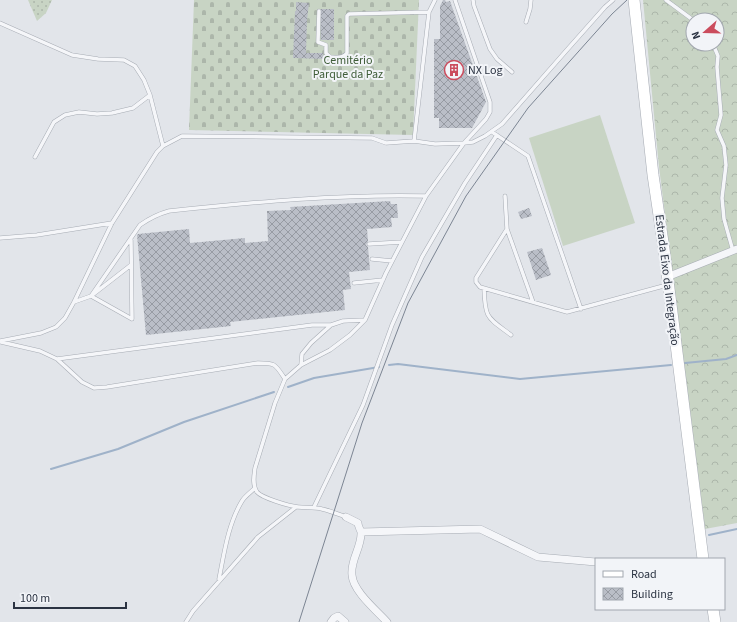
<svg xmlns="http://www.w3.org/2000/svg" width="737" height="622" font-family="'Source Sans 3',sans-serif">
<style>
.green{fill:url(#green-dots)}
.forest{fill:url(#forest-crowns);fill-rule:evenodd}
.cemetery{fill:url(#cemetery-stones)}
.pitch{fill:#c8d4c4}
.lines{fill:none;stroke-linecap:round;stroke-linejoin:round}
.stream{stroke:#9fb2c9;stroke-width:2}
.building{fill:url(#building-cross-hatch)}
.lane-casing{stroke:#a7acb4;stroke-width:4.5}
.street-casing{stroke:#a7acb4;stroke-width:8}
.secondary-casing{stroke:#a7acb4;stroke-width:12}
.lane{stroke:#f5f6f9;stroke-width:3.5}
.street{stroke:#f5f6f9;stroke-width:7}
.secondary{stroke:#fff;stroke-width:11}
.tram{stroke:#7c8593;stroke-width:1}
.labels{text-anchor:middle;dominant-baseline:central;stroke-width:4;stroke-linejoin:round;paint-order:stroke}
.park-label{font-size:12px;fill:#3f5d38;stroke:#f2f4f8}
.poi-label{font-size:12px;fill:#2b3342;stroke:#f2f4f8;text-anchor:start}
.street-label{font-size:12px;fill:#2b3342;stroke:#f2f4f8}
</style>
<defs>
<pattern id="green-dots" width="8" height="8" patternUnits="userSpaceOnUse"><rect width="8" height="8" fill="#c8d4c4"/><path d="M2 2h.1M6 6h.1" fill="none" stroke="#acb6aa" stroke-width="1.8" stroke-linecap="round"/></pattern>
<pattern id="forest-crowns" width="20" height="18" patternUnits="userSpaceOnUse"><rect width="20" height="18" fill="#c8d4c4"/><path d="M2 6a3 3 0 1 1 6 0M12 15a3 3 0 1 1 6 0" fill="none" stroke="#acb6aa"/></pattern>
<pattern id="cemetery-stones" width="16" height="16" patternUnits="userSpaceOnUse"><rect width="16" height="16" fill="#c8d4c4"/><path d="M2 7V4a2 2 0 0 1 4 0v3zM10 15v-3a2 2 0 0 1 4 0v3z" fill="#acb6aa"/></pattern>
<pattern id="building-cross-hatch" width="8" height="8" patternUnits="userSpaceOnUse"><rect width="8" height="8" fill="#babec7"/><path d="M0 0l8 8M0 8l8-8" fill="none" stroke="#979ba3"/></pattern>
</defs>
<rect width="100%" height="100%" fill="#e2e5ea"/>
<path class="green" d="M 28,0 L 52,0 L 46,13 L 37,21 Z"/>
<path class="forest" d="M 643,0 L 737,0 L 737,523 L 705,529 L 659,167 ZM 693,20 L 717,20 L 717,44 L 693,44 Z"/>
<path class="cemetery" d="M 194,0 L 419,0 L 413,135 L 189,130 Z"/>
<path class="pitch" d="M 600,115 L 635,223 L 563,246 L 529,138 Z"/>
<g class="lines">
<path class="stream" d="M 685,363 L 726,359 L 737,355
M 389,365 L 398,364 L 520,379 L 671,365
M 288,387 L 314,378 L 379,367
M 51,469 L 118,449 L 184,422 L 274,392
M 709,535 L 737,529"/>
</g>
<path class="building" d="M 443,0 L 445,0 L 446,2 L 450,1 L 486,102 L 472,128 L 439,128 L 439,118 L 434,118 L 434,39 L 440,39 L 440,6 Z
M 296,2 L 309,3 L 307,20 L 306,53 L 323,53 L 324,59 L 293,58 L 295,11 L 296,11 Z
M 321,9 L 334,9 L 334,40 L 321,40 Z
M 390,201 L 391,204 L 397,204 L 398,218 L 391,218 L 392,227 L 367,229 L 368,241 L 366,245 L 368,247 L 370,270 L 349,272 L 351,289 L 343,290 L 345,310 L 230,322 L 231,326 L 146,335 L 137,235 L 138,234 L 189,229 L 190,243 L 245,238 L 245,243 L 268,241 L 267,211 L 291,210 L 290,207 Z
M 529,208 L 532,216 L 521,219 L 518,212 Z
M 542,248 L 551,275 L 536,280 L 527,252 Z"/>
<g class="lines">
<defs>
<path id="lane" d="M 473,0 L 474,6 L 490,49 L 497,59 L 512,72
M 666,0 L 693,20
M 319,11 L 318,42 L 326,45 L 326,53 L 330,57 C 336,58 343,58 347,53 L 347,16 L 349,14 L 429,12
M 526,22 L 530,9 L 531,0
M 0,23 L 72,55 L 98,59 L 124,60 L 135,66 L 144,80 L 150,95 L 163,146
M 713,44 L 718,56 L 717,67 L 721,115 L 717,130 L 724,146 L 726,165 L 722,198 L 724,219 L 733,251
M 492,132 L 528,156 L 581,309
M 414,141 L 429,12 L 435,0
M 35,157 L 54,122 L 65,115 L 79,112 L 97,114 L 112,113 L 133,108 L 150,95
M 505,196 L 507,229
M 0,238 L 37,235 L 112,223
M 131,240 L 132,319 L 91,296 L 131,265
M 369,244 L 402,242
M 372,259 L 392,261
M 354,283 L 383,280
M 484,288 C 485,319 487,317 511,335
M 74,302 L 91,296 L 140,225 C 150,218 158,214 169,211 C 255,202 340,194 426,196
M 533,302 L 507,229 L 476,278 L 476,282 L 480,287 L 567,312 L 667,285
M 0,341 L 41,333 L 56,327 L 65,318 L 74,302 L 112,223 L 157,152 L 163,146 L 182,136 L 372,138 L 386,143 L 414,141 L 435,144 L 464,143 L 473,142 L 485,136 L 502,124 L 566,51 L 605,7 L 613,0
M 1,342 L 40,351 L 57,359 L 82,382 L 94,388 L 107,387 L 258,363 C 276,363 275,364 285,379
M 57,359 L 312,325 L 331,325
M 301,365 L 302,354 L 311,343 L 331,325 L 343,321 L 365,320
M 314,507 L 363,405 L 392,325 L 422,257 L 465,183 L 497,135
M 346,517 C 338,514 331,511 322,509 C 314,507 306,508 298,507 C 289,506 262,498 257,492 C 252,485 254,475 255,468 L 275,403 L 285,379 L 301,365 L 330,350 L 350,335 L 365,320 L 386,273 L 426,196 L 464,143 L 486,119 L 490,112 L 490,102 L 455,0
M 219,579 C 224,554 228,524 242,501 C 245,496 251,492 255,488
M 186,622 L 193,611 L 258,537 L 296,507"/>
<path id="street" d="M 667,277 L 737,249
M 346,517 L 358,523 C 358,526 360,529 361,532 C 362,547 350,560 352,575 C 353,591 376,610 387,622
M 361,532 L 480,529 L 538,557 L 596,562
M 331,622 L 334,618 L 338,616 L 345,622"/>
<path id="secondary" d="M 634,0 L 653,175 L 664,249 L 703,559
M 713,609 L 715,622"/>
</defs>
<use href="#lane" class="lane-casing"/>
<use href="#street" class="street-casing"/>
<use href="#secondary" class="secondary-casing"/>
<use href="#lane" class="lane"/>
<use href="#street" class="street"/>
<use href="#secondary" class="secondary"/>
<path class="tram" d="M 299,622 L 362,423 L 408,303 L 466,196 L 528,108 L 612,14 L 627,0"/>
</g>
<defs>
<symbol id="building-ring" viewBox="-11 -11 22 22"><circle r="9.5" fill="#f2f4f8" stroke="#cb4c5d" stroke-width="1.5"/><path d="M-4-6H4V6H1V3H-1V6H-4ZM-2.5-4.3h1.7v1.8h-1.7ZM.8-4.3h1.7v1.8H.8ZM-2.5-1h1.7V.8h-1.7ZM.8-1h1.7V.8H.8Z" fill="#cb4c5d"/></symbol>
</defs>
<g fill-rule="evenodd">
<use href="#building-ring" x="443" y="59" width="22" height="22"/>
</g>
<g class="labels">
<g class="park-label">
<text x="348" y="60">Cemitério<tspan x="348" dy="14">Parque da Paz</tspan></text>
</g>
<g class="poi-label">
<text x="468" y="70">NX Log</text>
</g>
<g class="street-label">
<text transform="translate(667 280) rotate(83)">Estrada Eixo da Integração</text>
</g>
</g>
<rect x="595" y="558" width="130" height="52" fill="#f2f4f8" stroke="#a2a7af"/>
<rect x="603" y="571" width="20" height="6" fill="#ffffff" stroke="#a2a7af"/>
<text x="631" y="578" font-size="12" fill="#2b3342">Road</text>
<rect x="603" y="588" width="20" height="12" fill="url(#building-cross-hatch)" stroke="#a2a7af"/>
<text x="631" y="598" font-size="12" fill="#2b3342">Building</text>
<g transform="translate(705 32) rotate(250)"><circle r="19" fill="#f2f4f8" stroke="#a2a7af"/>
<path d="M0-3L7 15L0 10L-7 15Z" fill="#cb4c5d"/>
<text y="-6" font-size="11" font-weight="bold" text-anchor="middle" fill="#2b3342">N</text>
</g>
<path d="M14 602v6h112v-6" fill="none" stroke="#2b3342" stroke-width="2"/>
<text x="20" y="602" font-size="12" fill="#2b3342" stroke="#f2f4f8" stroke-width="3" paint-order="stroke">100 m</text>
</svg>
